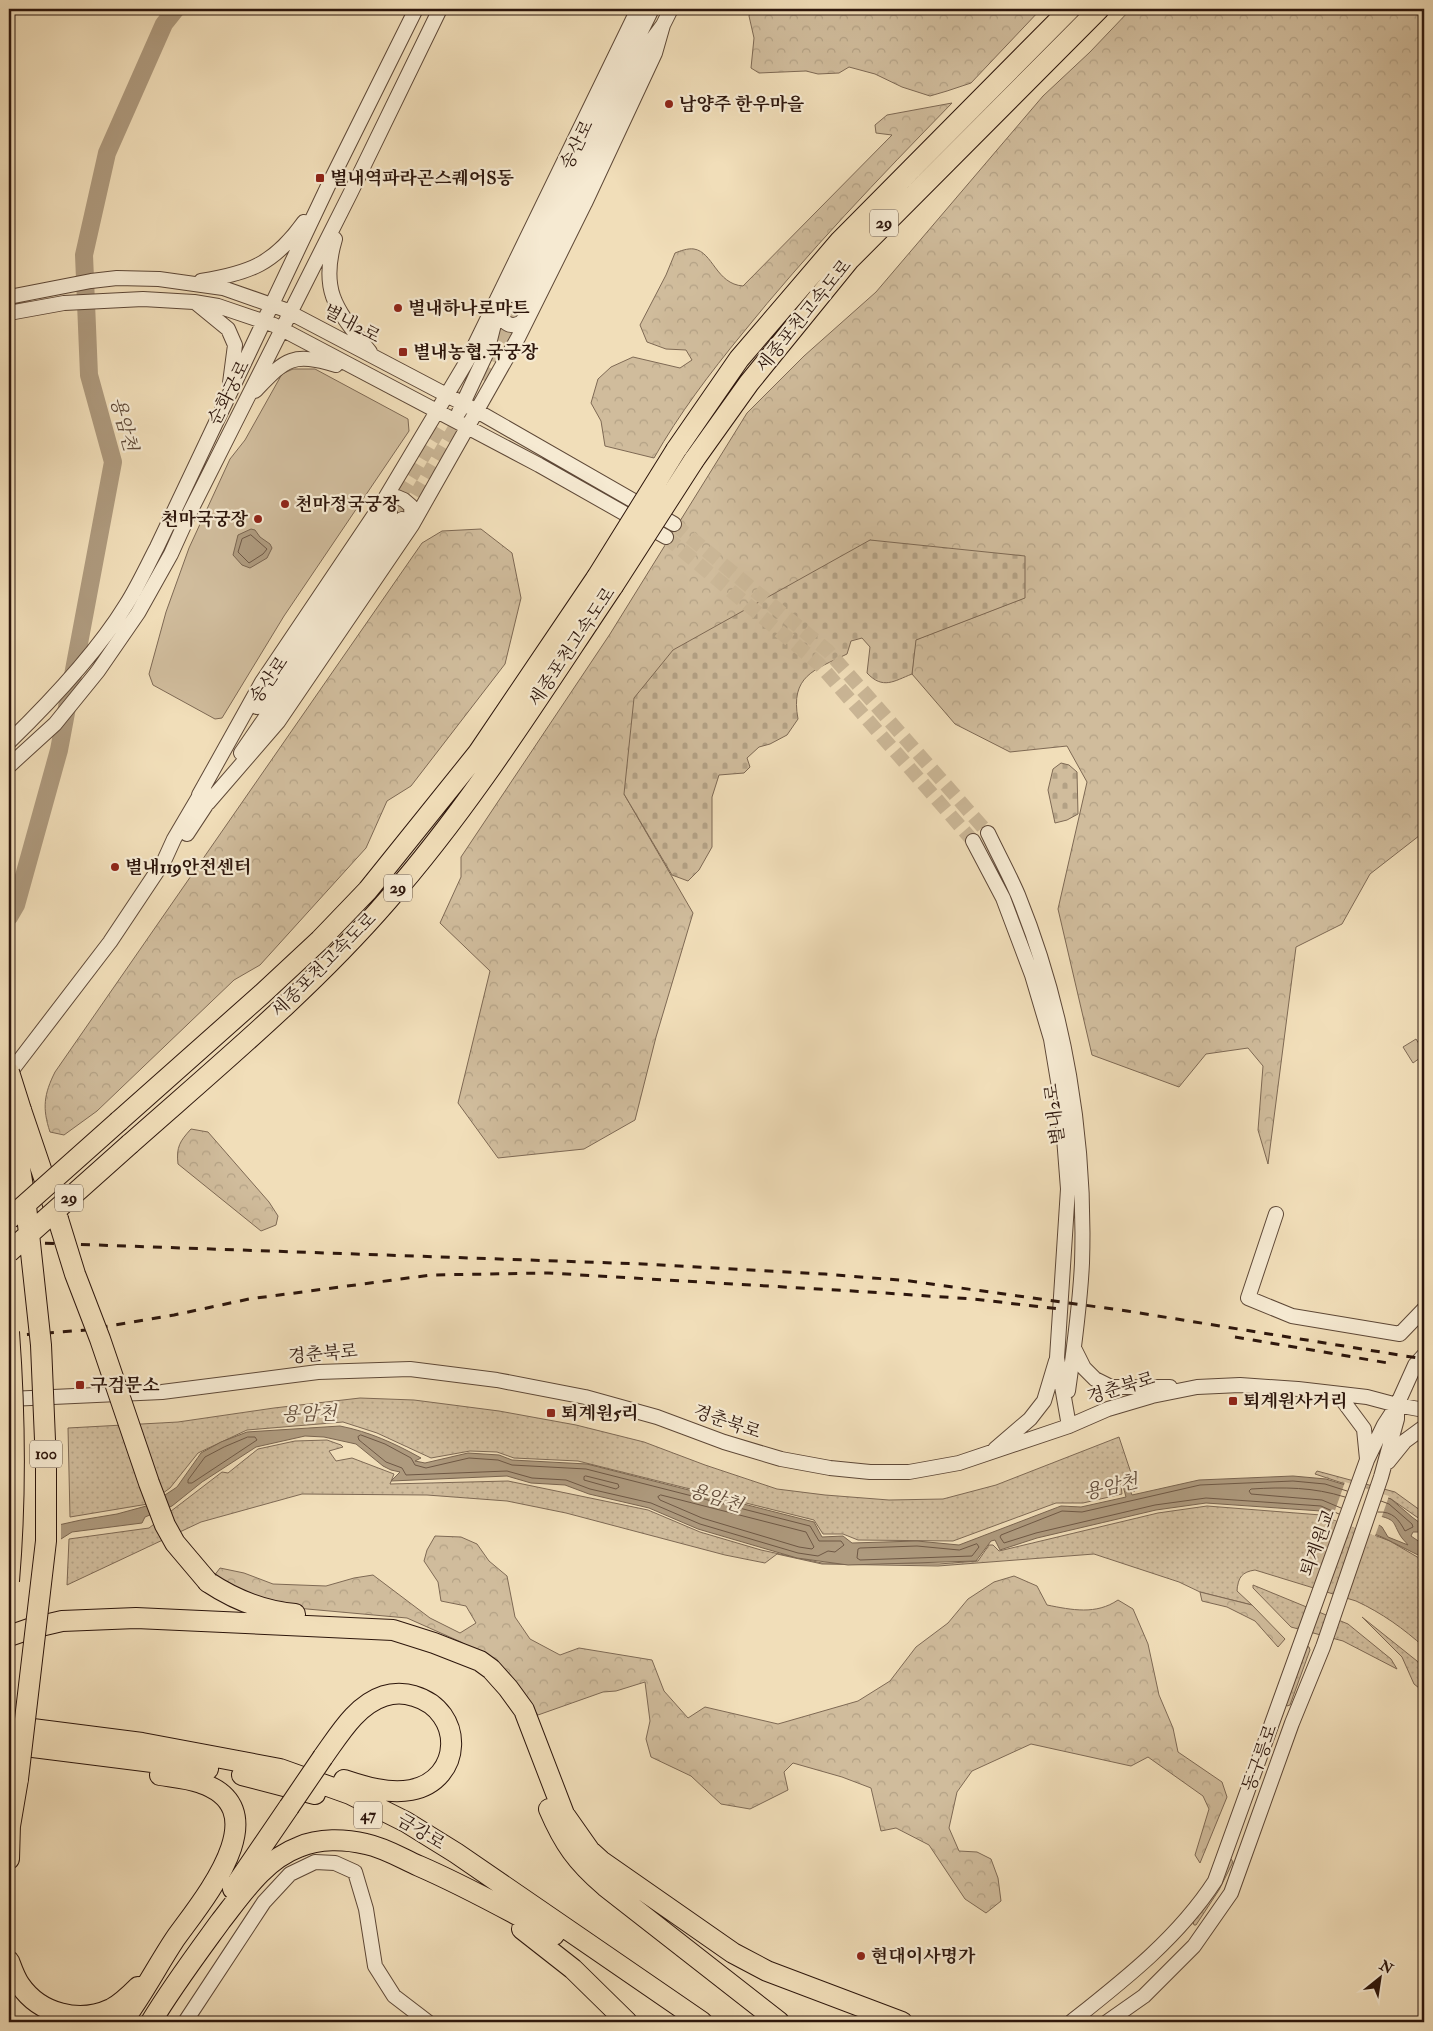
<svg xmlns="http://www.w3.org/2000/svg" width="1433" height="2031" font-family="'IM FELL Double Pica','Noto Serif KR',serif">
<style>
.grass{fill:url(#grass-dots);stroke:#7e6954}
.forest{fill:url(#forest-crowns);stroke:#7e6954}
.cemetery{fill:url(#cemetery-stones);stroke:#7e6954}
.park{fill:#d0bc9c;stroke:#7e6954}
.water{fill:#ae9a7e;stroke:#7a6550;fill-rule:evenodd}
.pier{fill:#f1deb9}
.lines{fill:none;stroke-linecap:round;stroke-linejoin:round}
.shore{stroke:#6e5845;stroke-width:1}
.river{stroke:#ae9a7e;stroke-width:18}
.minor-tunnel{stroke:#cab696;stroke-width:14;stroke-dasharray:14 7;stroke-linecap:butt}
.minor-casing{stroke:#5e4837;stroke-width:16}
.highway-casing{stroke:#2d160c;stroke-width:22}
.minor{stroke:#f6ead2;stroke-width:14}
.highway{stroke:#f1deb9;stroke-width:20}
.rail{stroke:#2d160c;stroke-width:3;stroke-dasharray:9 9;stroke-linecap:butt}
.highway-bridge-casing{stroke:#2d160c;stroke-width:22;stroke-linecap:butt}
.highway-bridge{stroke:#f1deb9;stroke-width:20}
.poi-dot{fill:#8f2418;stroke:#f6ead2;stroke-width:2}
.labels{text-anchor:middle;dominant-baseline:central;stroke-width:4.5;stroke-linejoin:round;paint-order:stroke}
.shield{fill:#f6ead2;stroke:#695647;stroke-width:1}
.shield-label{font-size:16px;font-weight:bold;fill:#2d160c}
.poi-label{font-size:18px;font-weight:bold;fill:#2d160c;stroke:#f6ead2;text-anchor:start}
.street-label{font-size:18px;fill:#2d160c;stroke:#f6ead2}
.water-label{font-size:19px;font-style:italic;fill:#614b3a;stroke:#f6ead2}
</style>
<defs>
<pattern id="grass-dots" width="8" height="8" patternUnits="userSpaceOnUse" patternTransform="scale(1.25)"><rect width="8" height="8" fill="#d0bc9c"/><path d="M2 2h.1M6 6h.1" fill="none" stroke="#b3a185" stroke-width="1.8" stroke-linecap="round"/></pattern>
<pattern id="forest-crowns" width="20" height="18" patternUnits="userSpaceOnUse" patternTransform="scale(1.25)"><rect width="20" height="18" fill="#d0bc9c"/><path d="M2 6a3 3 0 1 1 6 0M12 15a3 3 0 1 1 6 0" fill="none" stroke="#b3a185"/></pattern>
<pattern id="cemetery-stones" width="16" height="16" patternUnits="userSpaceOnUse" patternTransform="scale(1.25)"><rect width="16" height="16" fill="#d0bc9c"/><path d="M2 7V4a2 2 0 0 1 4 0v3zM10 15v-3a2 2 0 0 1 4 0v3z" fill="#b3a185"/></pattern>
</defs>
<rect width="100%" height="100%" fill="#f1deb9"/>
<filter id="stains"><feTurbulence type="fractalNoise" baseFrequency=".004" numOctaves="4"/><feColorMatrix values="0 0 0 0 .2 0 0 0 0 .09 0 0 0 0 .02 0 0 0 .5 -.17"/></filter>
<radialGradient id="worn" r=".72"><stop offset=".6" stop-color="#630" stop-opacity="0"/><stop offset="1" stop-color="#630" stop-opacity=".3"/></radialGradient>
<path class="grass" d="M 360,1398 L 414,1400 L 499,1411 L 576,1425 L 644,1442 L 705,1465 L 777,1489 L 825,1495 L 889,1500 L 943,1499 L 996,1485 L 1119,1437 L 1136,1488 L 1134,1492 L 1131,1482 L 1121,1484 L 1122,1494 L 1083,1503 L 1056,1503 L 953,1541 L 858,1540 L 843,1534 L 823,1534 L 814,1520 L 578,1461 L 514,1458 L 497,1452 L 470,1451 L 431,1458 L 377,1433 L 343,1422 L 247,1430 L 198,1453 L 170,1488 L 148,1504 L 70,1517 L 68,1428 L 178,1422 L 274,1408 Z
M 327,1440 L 341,1445 L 343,1447 L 329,1451 L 336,1461 L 352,1458 L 394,1474 L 390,1484 L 508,1481 L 648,1510 L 700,1532 L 761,1550 L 822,1563 L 939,1564 L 978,1561 L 989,1545 L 993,1545 L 999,1551 L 1158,1513 L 1207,1506 L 1321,1515 L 1390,1541 L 1424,1561 L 1424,1647 C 1404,1629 1382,1613 1356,1601 L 1255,1570 C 1242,1572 1238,1577 1237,1591 L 1252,1605 L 1200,1592 L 1179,1582 L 1094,1554 L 938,1566 L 822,1564 L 777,1554 L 765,1563 L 725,1555 L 566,1513 L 507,1501 L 427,1495 L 302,1494 L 201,1522 L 67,1585 L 69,1539 L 149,1528 L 222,1472 L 228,1473 L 258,1449 L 295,1441 Z
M 1317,1471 L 1395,1492 L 1424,1513 L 1424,1522 L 1391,1499 L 1315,1474 Z
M 1253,1585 L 1348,1624 L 1391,1659 L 1397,1669 L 1343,1641 L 1291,1627 L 1253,1588 Z
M 1362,1617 L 1417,1661 L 1424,1670 L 1424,1692 L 1414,1684 L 1402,1657 Z
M 1307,1646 L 1309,1647 L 1310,1650 L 1290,1705 L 1287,1706 L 1286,1704 Z
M 1231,1859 L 1233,1862 L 1219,1890 L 1196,1925 L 1194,1925 L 1193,1922 L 1205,1904 L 1229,1860 Z"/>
<path class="forest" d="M 751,9 L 1041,9 L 971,83 L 947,91 L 930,96 L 902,87 L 875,74 L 849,67 L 839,73 L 818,74 L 806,71 L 759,73 L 751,68 L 754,38 L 749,16 Z
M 1131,9 L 1424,9 L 1424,832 L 1370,874 L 1342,924 L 1296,947 L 1268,1164 L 1258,1130 L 1263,1066 L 1248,1048 L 1206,1054 L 1179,1087 L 1092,1055 L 1058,909 L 1087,782 L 1067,746 L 1010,752 L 955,724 L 912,674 L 915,640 L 1024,598 L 870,540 L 624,794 L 693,913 L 656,1037 L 635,1120 L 584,1149 L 498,1158 L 458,1103 L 490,971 L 440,923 L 461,877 L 461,857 L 610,634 L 747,413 L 804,356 L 876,292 L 1043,96 L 1090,52 Z
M 952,103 C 879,178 808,252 742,334 C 710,373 679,414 654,458 L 605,446 L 601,421 L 591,403 L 598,379 L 611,367 L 633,357 L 680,368 L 692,360 L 686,350 L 666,349 L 647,342 L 640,325 L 666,275 L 675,253 C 680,251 688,248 694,249 C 713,252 716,284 743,286 L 892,135 L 876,133 L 875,125 L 887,115 Z
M 481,529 L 512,553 L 521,598 L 505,664 L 411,786 L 387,801 L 366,848 L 260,965 L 234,980 L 97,1111 L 64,1135 L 50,1132 C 42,1108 44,1094 55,1072 L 422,543 L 442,531 Z
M 191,1129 L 208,1132 L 269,1202 L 278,1216 L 276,1225 L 261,1231 L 178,1164 C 176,1147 180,1141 191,1129 Z
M 435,1536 L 461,1537 L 477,1544 L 489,1561 L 507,1576 L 515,1617 L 530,1639 L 560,1655 L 579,1648 L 652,1660 L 664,1691 L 688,1718 L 705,1707 L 778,1724 L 858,1701 L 890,1681 L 916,1647 L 948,1623 L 968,1599 L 994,1582 L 1014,1576 L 1037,1586 L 1047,1605 C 1072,1610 1096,1615 1118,1600 L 1133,1609 L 1148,1644 L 1159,1695 L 1173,1728 L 1178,1752 L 1222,1782 L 1227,1797 L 1200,1863 L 1195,1855 L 1209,1809 L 1203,1796 L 1148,1757 L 1131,1766 L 1031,1744 L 972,1771 L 957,1792 L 949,1828 L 959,1851 L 977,1852 L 991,1859 L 998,1878 L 1001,1901 L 986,1913 L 965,1899 L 929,1845 L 896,1828 L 881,1831 L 871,1788 L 842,1777 L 793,1763 L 784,1772 L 788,1790 L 750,1809 L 721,1804 L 691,1776 L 651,1757 L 646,1739 L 650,1721 L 645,1682 L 616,1691 L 603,1692 L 538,1715 L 501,1667 L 461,1642 L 407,1618 L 274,1606 L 214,1576 L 220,1568 L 244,1573 L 273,1584 L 326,1586 L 354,1578 L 373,1575 L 430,1618 L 460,1633 L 476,1623 L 466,1606 L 441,1601 L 438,1582 L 424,1561 L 427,1550 Z
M 1200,1592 L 1252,1605 L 1285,1639 L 1278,1647 L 1255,1621 L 1227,1607 L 1202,1601 Z"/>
<path class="cemetery" d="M 870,540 L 1025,556 L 1025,598 L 916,640 L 912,674 C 894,681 883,690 867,673 L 870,647 L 862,638 L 851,641 L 847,654 C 814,670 790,676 798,719 L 787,735 L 770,744 L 759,747 L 747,758 L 750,767 L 744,773 L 719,775 L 712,797 L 712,847 L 699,870 L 688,881 L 672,875 L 624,794 L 634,698 L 673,650 Z
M 1061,763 L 1069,765 L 1077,772 L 1078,814 L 1067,820 L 1055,823 L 1048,790 L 1053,769 Z"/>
<path class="park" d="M 293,369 L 315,369 L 408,419 L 409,431 L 284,616 L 222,718 L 215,719 L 153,685 L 149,674 L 166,612 L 189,548 L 230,459 L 245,440 L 282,374 Z
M 1416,1039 L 1424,1052 L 1424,1055 L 1413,1063 L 1403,1047 Z"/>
<path class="water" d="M 251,529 L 255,530 L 260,537 L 270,544 L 272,548 L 267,558 L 250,568 L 242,565 L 233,555 L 238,535 Z
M 340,1426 C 370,1432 394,1443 421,1458 L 415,1461 L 425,1463 L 468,1453 L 499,1455 L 512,1460 L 587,1464 L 814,1522 L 822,1537 L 843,1536 L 852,1543 L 917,1541 L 959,1545 L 1061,1506 L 1081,1507 L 1126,1497 L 1123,1486 L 1128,1485 L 1132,1495 L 1199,1480 L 1293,1476 L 1326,1479 L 1391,1499 L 1412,1517 L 1424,1526 L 1424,1535 L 1420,1532 L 1413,1532 L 1411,1536 L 1424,1545 L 1424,1558 L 1384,1538 L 1321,1511 L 1206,1503 L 1156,1510 L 1037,1538 L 1000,1550 L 995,1540 L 991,1541 L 976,1561 L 848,1565 L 797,1558 L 698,1529 L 649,1508 L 589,1494 L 565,1485 L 531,1483 L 507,1476 L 391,1481 L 400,1472 L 391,1470 L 383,1466 L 356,1444 L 324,1437 L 305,1436 L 256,1447 L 202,1482 L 172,1506 L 145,1517 L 142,1523 L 72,1532 L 9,1572 L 9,1536 L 81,1520 L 117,1514 L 150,1505 L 177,1487 L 201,1453 L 221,1442 L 247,1432 ZM 1380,1516 C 1396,1520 1393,1523 1400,1535 C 1402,1539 1406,1542 1408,1545 L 1388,1537 L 1382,1527 L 1376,1523 Z"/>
<path class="pier" d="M 1345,1482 L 1389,1496 L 1375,1536 L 1332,1519 Z
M 61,1522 L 61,1541 L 10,1574 L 9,1534 Z"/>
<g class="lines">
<path class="shore" d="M 251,535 L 267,549 L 263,554 L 249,563 L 238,552 L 242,539 Z
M 361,1435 L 385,1444 L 411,1458 L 415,1465 L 426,1468 L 469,1458 L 498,1460 L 512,1465 L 586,1469 L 810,1526 L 819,1541 L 841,1541 L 844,1545 L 835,1552 L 828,1551 L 818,1556 L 798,1553 L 700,1524 L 651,1503 L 590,1489 L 566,1480 L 532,1478 L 507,1471 L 406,1475 L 402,1468 L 386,1462 L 359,1440 L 358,1437 Z
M 248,1437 L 255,1437 L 257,1440 L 192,1483 L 188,1483 L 188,1480 L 205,1457 L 224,1447 Z
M 586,1476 L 618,1484 L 619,1487 L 616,1489 L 584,1480 L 584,1477 Z
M 661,1495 L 806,1532 L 814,1547 L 812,1549 L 799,1547 L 702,1518 L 660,1500 L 658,1497 Z
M 1341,1508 L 1322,1500 L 1251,1494 L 1249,1491 L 1251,1489 C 1284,1487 1313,1487 1345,1497
M 1378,1512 C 1393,1511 1399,1520 1405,1531 L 1413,1527 L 1412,1524 L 1389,1504 L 1381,1501
M 1339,1514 L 1321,1506 L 1206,1498 L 1155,1505 L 1036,1533 L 1004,1543 L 1000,1537 L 1001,1535 L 1062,1511 L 1082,1512 L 1200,1485 L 1293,1481 L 1325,1484 L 1347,1491
M 977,1544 L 979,1547 L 972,1556 L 860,1560 L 857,1558 L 858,1549 L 860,1548 L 917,1546 L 959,1550 Z"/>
<path class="river" d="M 9,917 L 16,905 L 59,750 L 113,462 L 89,375 L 84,255 L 107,153 L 164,24 L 176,9"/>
<path class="minor-tunnel" d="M 497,323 L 512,295
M 481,379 L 522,300
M 390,513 L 462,391
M 405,514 L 464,412
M 674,524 L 828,651 L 988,833
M 666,537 L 819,664 L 973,841"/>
<defs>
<path id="minor" d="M 335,239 C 319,293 338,311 370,352
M 201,281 C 250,273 274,264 304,222
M 512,295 L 652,9
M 9,297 L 91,281 L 117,278 L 159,279 L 223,288 L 283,309 L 477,411 L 674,524
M 522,300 L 646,48 L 663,25 L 671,9
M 195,302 L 228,329 L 235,345 L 230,383
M 498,307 C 499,317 507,330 520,323 C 523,321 526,317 529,314
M 9,313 L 64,303 L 143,299 L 194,302 L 218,306 L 274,325 L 539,465 L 666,537
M 255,391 C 286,359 291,352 336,365
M 459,412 L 487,352 L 496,316
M 381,505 L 397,497 L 404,500 L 411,506 L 412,525
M 257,707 L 334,597 L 390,513
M 9,742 C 50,702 96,654 126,605 C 138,586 147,566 157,547 L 328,186 L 416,9
M 241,753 L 402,519
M 9,766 L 55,724 L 98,671 L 138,613 L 171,554 L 190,512 L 350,194 L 440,9
M 199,795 L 262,682 L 381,505 L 467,361 L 638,9
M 208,803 L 278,722 L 412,525 L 519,336 L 585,203 L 655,53 L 663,25
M 988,833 C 998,854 1009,874 1018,895 C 1065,1011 1086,1138 1082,1263 C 1080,1305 1074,1349 1068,1391
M 187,834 L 212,796
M 973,841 L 1003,898 L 1032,975 L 1051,1039 L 1061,1099 L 1068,1189 L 1057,1358 L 1069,1426
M 9,1074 L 110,942 L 164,861 L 174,839 L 204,788
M 1276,1214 L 1248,1298 L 1292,1316 L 1400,1334 L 1424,1309
M 1074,1348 L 1084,1368 L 1095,1379 L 1111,1387 L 1170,1387
M 1338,1394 L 1364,1429 L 1367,1459
M 9,1399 L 162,1392 L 318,1372 L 410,1369 L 497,1380 L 585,1397 L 657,1417 L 724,1442 L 781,1459 L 830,1468 L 870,1472 L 909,1472 L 959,1463 L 1069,1426 L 1108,1409 L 1152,1396 L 1197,1387 L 1240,1385 L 1298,1389 L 1367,1397 L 1397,1405 L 1424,1410
M 995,1449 L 1030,1419 L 1044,1401 L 1056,1361
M 1388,1462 L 1405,1441 L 1424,1427
M 185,2022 L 264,1902 L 290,1874 L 315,1862 L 335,1863 L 355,1872 L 366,1909 L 375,1966 L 394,1996 L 428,2022
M 1071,2022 C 1124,1980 1178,1938 1215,1881 L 1367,1460 L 1384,1425 L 1397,1405 L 1415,1365 L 1424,1355
M 1107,2022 L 1144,1996 L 1194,1946 L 1231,1893 L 1292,1723 L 1323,1647 L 1381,1477 L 1397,1419 L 1397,1406"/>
<path id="highway" d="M 676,450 L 739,359 L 840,241 L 1070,9
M 694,460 L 749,383 L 849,260 L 1099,9
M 10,1106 L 26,1206
M 21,1110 L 58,1219
M 119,1121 L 262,994 L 320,940 L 368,890 L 478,753 L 597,577
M 130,1144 C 218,1066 311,989 388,900 C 473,803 541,693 613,586
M 208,1582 C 235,1600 262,1611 295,1614
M 9,1636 L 32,1628 L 62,1621 L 136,1618 L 393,1630 L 434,1643 L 480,1661 L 491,1669 L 508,1688 L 524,1710 L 564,1814 L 590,1851 L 601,1861 L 733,1953 L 767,1971 L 902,2022
M 9,1726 L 142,1743 L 280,1769 L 350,1794 L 406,1822 L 456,1853 L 702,2022
M 9,1744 L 208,1769
M 323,1757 C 339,1735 356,1705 384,1696 C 393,1693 405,1693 414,1696 C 465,1711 463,1780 411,1790 C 388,1794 365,1787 344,1780
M 242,1775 L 315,1794
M 549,1809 C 564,1844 577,1862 605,1886 L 779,2022
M 9,1832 L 18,1779
M 9,1859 L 10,1824
M 233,1889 L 289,1807
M 522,1929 L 573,1969 L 627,2022
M 9,1961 C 12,1969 15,1978 20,1985 C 40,2014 79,2024 111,2009 C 121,2004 129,1996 138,1987
M 122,2022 C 142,1996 157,1966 175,1939 C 202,1901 280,1810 201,1783 C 188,1778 173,1777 160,1775
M 151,2022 C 172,1987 196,1955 220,1922 C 242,1894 264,1860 299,1847 C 319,1838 345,1839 366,1844 C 385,1848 401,1858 419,1866 C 465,1886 509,1910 554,1935"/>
</defs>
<use href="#minor" class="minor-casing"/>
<use href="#highway" class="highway-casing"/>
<use href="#minor" class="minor"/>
<use href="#highway" class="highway"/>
<path class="rail" d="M 9,1242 L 643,1264 L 825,1274 L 910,1281 L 1127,1311 L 1424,1359
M 9,1336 L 86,1330 L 174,1315 L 249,1299 L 431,1275 L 548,1273 L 869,1292 L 973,1299 L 1060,1309
M 1235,1337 L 1388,1363"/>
<defs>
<path id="highway-bridge" d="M 597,577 L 676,450
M 613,586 L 694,460
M 9,1072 L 21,1110
M 9,1219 L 119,1121
M 58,1219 L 75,1274 L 100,1339 L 149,1483 L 165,1525 L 175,1543 L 208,1582
M 9,1252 L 130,1144
M 9,1332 C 15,1414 16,1498 9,1581
M 18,1779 L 46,1541 L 46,1464 L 41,1345 L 26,1206
M 289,1807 L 323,1757"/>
</defs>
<use href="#highway-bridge" class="highway-bridge-casing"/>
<use href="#highway-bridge" class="highway-bridge"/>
</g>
<g class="poi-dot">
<circle cx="669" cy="104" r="5"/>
<rect x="315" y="173" width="10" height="10" rx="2.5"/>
<circle cx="398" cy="308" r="5"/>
<rect x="398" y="347" width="10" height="10" rx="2.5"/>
<circle cx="285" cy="504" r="5"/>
<circle cx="258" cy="519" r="5"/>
<circle cx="115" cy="867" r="5"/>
<rect x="75" y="1380" width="10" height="10" rx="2.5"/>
<rect x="1228" y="1396" width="10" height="10" rx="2.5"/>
<rect x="546" y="1408" width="10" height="10" rx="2.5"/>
<circle cx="861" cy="1956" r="5"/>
</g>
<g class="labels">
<g class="shield">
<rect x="870" y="209.5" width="28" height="27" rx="4"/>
<rect x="384" y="874.5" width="28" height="27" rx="4"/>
<rect x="55" y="1184.5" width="28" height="27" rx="4"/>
<rect x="30" y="1440.5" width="32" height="27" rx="4"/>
<rect x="354" y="1801.5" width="28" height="27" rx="4"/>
</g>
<g class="shield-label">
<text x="884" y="223">29</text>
<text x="398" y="888">29</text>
<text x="69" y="1198">29</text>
<text x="46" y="1454">100</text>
<text x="368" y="1815">47</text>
</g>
<g class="poi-label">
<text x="679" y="104">남양주 한우마을</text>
<text x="330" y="178">별내역파라곤스퀘어S동</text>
<text x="408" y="308">별내하나로마트</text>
<text x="413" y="352">별내농협.국궁장</text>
<text x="295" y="504">천마정국궁장</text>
<text x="248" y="519" text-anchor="end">천마국궁장</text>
<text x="125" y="867">별내119안전센터</text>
<text x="90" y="1385">구검문소</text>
<text x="1243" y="1401">퇴계원사거리</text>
<text x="561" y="1413">퇴계원5리</text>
<text x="871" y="1956">현대이사명가</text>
</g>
<g class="street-label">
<text transform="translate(577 145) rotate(-64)">송산로</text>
<text transform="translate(804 316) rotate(-51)">세종포천고속도로</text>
<text transform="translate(352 324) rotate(28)">별내2로</text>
<text transform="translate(229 393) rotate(-63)">순화궁로</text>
<text transform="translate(572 647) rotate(-56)">세종포천고속도로</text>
<text transform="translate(269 680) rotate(-55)">송산로</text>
<text transform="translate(324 965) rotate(-45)">세종포천고속도로</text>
<text transform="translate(1055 1114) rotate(-97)">별내2로</text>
<text transform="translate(323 1354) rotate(-5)">경춘북로</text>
<text transform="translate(1121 1388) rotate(-17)">경춘북로</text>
<text transform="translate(727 1422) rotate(19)">경춘북로</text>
<text transform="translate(1318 1543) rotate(-70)">퇴계원교</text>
<text transform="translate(1260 1758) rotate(-70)">동구릉로</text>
<text transform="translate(421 1832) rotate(31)">금강로</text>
</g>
<g class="water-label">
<text transform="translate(124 424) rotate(75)">용암천</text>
<text transform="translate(309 1414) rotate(-1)">용암천</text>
<text transform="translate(1111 1487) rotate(-13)">용암천</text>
<text transform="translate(716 1498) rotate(18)">용암천</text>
</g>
</g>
<rect width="1433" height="2031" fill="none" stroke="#f1deb9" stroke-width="30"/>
<rect x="10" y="10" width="1413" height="2011" fill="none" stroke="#2d160c" stroke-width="2.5"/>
<rect x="15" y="15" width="1403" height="2001" fill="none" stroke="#2d160c"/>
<g transform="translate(1380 1978) rotate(30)" stroke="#f6ead2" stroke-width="4" paint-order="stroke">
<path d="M0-4L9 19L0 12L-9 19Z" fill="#2d160c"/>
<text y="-8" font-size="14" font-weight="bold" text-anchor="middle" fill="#2d160c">N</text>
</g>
<rect width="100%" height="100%" filter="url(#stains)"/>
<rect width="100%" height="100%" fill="url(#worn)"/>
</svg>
